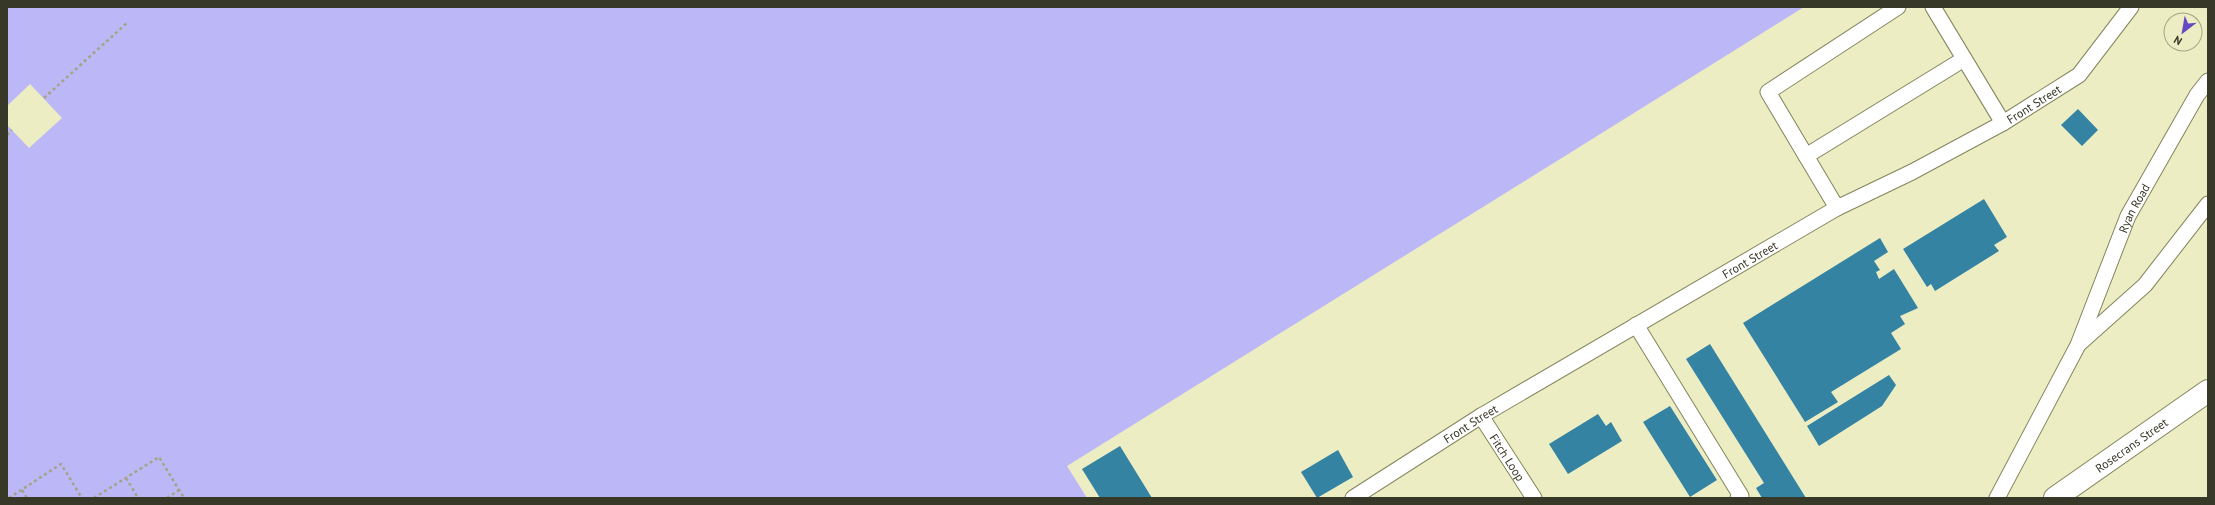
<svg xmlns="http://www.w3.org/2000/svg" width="2215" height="505" font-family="'PT Sans',sans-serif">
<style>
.water{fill:#bcb7f7}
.pier{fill:#ecedc3}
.building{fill:#3483a3}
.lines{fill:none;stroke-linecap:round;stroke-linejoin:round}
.service-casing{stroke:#84845e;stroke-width:17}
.tertiary-casing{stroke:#84845e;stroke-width:24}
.path{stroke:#a4a485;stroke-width:2.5;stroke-dasharray:3 3;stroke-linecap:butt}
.service{stroke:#fff;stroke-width:15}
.tertiary{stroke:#fff;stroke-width:22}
.labels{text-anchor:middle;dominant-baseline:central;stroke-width:4;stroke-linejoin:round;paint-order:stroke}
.street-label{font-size:12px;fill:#383828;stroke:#ecedc3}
</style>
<rect width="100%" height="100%" fill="#ecedc3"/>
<path class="water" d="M 7,7 L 1804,7 L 1067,466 L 1087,498 L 7,498 Z"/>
<path class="pier" d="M 30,84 L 62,118 L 29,148 L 7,125 L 7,106 Z"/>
<path class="building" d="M 2078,109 L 2098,130 L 2082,146 L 2061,125 Z
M 1984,199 L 2007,237 L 1994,245 L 1999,251 L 1935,291 L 1931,284 L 1927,287 L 1903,249 Z
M 1880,238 L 1888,252 L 1874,261 L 1880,270 L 1876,272 L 1879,279 L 1894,269 L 1918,308 L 1900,316 L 1905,324 L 1891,333 L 1901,349 L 1831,392 L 1838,402 L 1805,422 L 1743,323 Z
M 1710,344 L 1806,498 L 1762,498 L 1756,488 L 1764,483 L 1686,359 Z
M 1889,375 L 1896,385 L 1882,406 L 1819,446 L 1807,426 Z
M 1670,406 L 1717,480 L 1690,497 L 1643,422 Z
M 1598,414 L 1606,426 L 1611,422 L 1622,441 L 1568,474 L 1549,444 Z
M 1120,446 L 1152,498 L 1100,498 L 1082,469 Z
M 1338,450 L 1353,477 L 1317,498 L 1301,472 Z"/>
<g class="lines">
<defs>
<g id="service">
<path d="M 1933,7 L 2003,123"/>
<path d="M 1806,156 L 1964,59"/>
<path d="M 1837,208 L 1768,92 L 1898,7"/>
<path d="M 1636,325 L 1741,496 L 1738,498"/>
<path d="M 2080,343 L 2145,285 L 2208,204"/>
<path id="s1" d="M 1481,416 L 1534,498"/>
<path id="s2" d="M 1353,498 L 1481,416 L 1837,208 L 1912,172 L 2003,123 L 2079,75 L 2131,7"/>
<path id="s3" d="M 1997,498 L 2078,345 L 2128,216 L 2197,95 L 2208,81"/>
</g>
<g id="tertiary">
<path id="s4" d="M 2055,498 L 2208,391"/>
</g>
</defs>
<use href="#service" class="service-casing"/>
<use href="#tertiary" class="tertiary-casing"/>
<path class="path" d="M 44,98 L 128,22
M 7,135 L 12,130
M 126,478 L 138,498
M 22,490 L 27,498
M 9,498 L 61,464 L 82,498
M 94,498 L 159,457 L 184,498
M 167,498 L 179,490"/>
<use href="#service" class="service"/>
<use href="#tertiary" class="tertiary"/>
</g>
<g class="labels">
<g class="street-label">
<text stroke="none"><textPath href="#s2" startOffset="787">Front Street</textPath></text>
<text stroke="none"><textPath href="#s3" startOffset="321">Ryan Road</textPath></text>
<text stroke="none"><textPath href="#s2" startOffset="463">Front Street</textPath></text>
<text stroke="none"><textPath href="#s2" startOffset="139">Front Street</textPath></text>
<text stroke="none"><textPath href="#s4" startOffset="93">Rosecrans Street</textPath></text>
<text stroke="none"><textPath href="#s1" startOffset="49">Fitch Loop</textPath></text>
</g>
</g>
<rect width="2215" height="505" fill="none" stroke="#383828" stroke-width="16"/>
<g transform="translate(2183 32) rotate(211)"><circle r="19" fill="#ecedc3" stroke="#a4a585"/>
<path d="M0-3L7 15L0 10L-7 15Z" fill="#6449c2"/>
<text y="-6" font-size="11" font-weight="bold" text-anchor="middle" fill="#383828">N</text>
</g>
</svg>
